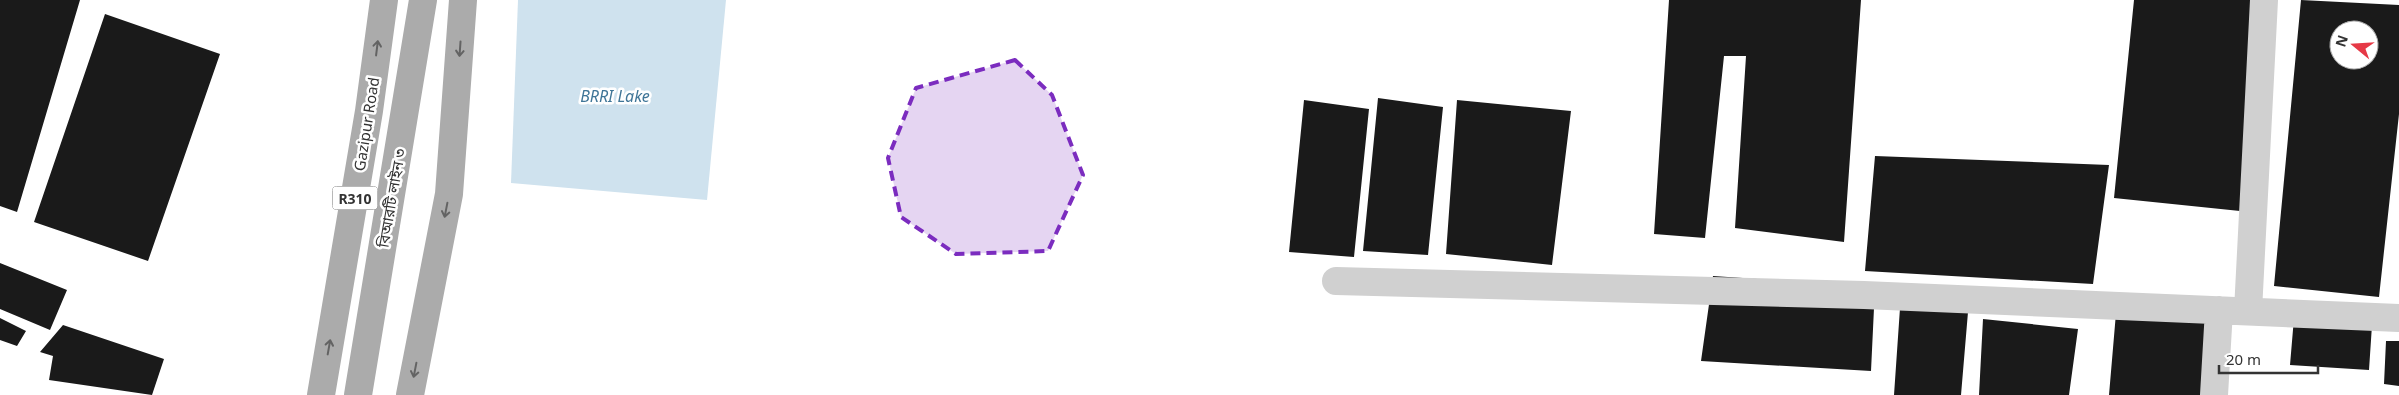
<svg xmlns="http://www.w3.org/2000/svg" width="2399" height="395" font-family="'Noto Sans','Noto Sans Bengali',sans-serif">
<style>
.water{fill:#cfe2ee}
.building{fill:#1a1a1a;fill-rule:evenodd}
.lines{fill:none;stroke-linecap:round;stroke-linejoin:round}
.street{stroke:#d0d0d0;stroke-width:28}
.primary{stroke:#ababab;stroke-width:28}
.oneway{stroke:#636363}
.marked{fill:#7b2cbf;fill-opacity:0.2;stroke:#7b2cbf;stroke-width:4;stroke-dasharray:10 6;stroke-linejoin:round}
.labels{text-anchor:middle;dominant-baseline:central;stroke-width:5;stroke-linejoin:round;paint-order:stroke}
.shield{fill:#fff;stroke:#707070;stroke-width:1}
.shield-label{font-size:14px;font-weight:bold;fill:#333}
.street-label{font-size:15px;fill:#333;stroke:#fff}
.water-label{font-size:16px;font-style:italic;fill:#3f7597;stroke:#fff}
</style>
<rect width="100%" height="100%" fill="#fff"/>
<path class="water" d="M 518,0 L 726,0 L 707,200 L 511,183 Z"/>
<path class="building" d="M 0,0 L 80,0 L 17,212 L 0,206 Z
M 1669,0 L 1861,0 L 1844,242 L 1735,228 L 1746,56 L 1724,56 L 1705,238 L 1654,234 Z
M 2134,0 L 2253,0 L 2240,211 L 2114,198 Z
M 2301,0 L 2399,5 L 2399,114 L 2379,297 L 2274,286 ZM 2339,30 L 2369,30 L 2369,60 L 2339,60 Z
M 105,14 L 220,54 L 148,261 L 34,222 Z
M 1378,98 L 1443,107 L 1428,255 L 1363,251 Z
M 1304,100 L 1369,109 L 1354,257 L 1289,252 Z
M 1457,100 L 1571,111 L 1552,265 L 1446,254 Z
M 1875,156 L 2109,165 L 2093,284 L 1865,271 Z
M 0,263 L 67,290 L 50,330 L 0,309 Z
M 1713,276 L 1875,287 L 1871,371 L 1701,361 Z
M 2295,306 L 2373,310 L 2369,370 L 2290,365 Z
M 1900,308 L 1968,312 L 1961,395 L 1894,395 Z
M 2116,313 L 2210,317 L 2207,395 L 2109,395 Z
M 0,318 L 26,331 L 17,346 L 0,340 Z
M 1983,319 L 2078,329 L 2069,395 L 1979,395 Z
M 63,325 L 164,359 L 152,395 L 49,380 L 53,356 L 40,352 Z
M 2386,341 L 2399,341 L 2399,386 L 2384,384 Z"/>
<g class="lines">
<path class="street" d="M 1336,281 L 1864,295 L 2399,318
M 2248,311 L 2264,0
M 2214,395 L 2219,310"/>
<path class="primary" d="M 321,395 L 369,111 L 384,0
M 358,395 L 423,0
M 410,395 L 449,194 L 463,0"/>
</g>
<defs><path id="oneway-shaft" d="M-6 0H5M1.5-3L5.5 0L1.5 3" fill="none" stroke-width="1.6" stroke-linecap="round" stroke-linejoin="round" transform="scale(1.25)"/></defs>
<g class="oneway">
<use href="#oneway-shaft" transform="translate(377 48) rotate(-83)"/>
<use href="#oneway-shaft" transform="translate(460 49) rotate(94)"/>
<use href="#oneway-shaft" transform="translate(446 210) rotate(101)"/>
<use href="#oneway-shaft" transform="translate(329 347) rotate(-80)"/>
<use href="#oneway-shaft" transform="translate(415 370) rotate(101)"/>
</g>
<path class="marked" d="M 1015,60 L 1052,95 L 1083,175 L 1048,251 L 956,254 L 901,217 L 888,158 L 916,88 Z"/>
<g class="labels">
<rect class="shield" x="332.5" y="186.5" width="45" height="23" rx="4"/>
<g class="shield-label">
<text x="355" y="198">R310</text>
</g>
<g class="street-label">
<text transform="translate(366 124) rotate(-81)">Gazipur Road</text>
<text transform="translate(391 198) rotate(-80)">বিআরটি লাইন ৩</text>
</g>
<g class="water-label">
<text x="615" y="96">BRRI Lake</text>
</g>
</g>
<g transform="translate(2354 45) rotate(288)"><circle r="24" fill="#ffffff" stroke="#adadad"/>
<path d="M0-4L9 19L0 12L-9 19Z" fill="#e63946"/>
<text y="-8" font-size="14" font-weight="bold" text-anchor="middle" fill="#333333">N</text>
</g>
<path d="M2219 365v8h99v-8" fill="none" stroke="#333333" stroke-width="2.5"/>
<text x="2226" y="365" font-size="15" fill="#333333" stroke="#ffffff" stroke-width="4" paint-order="stroke">20 m</text>
</svg>
